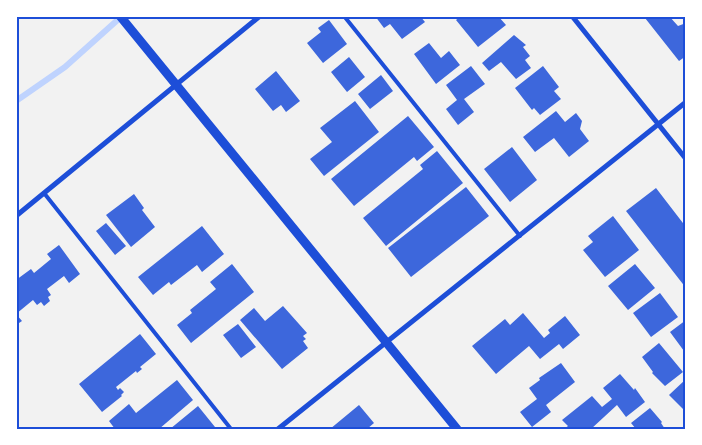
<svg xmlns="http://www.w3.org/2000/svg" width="702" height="445" font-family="'Golos Text',sans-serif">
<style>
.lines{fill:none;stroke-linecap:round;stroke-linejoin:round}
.stream{stroke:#bfd3fe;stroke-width:6}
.building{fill:#3d67dc}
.service{stroke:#1d4ed8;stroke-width:4}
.minor{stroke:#1d4ed8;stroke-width:5}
.tertiary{stroke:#1d4ed8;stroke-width:9}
.neatline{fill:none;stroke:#1d4ed8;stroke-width:2}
</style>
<rect width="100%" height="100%" fill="#f2f2f2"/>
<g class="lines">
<path class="stream" d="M 16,101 L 65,67 L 122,16"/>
</g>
<path class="building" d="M 375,16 L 420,16 L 425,22 L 402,39 L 390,24 L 384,28 Z
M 461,16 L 498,16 L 506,25 L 478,47 L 456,20 Z
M 646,16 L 669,16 L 678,26 L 686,23 L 686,56 L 679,61 L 645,18 Z
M 329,20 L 347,44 L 323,63 L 307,43 L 321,32 L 318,28 Z
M 514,35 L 526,45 L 523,47 L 530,56 L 525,60 L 531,68 L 516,79 L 501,62 L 489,71 L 482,63 Z
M 429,43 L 441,58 L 449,51 L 460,65 L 436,84 L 414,54 Z
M 349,57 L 365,77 L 347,92 L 331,72 Z
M 471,66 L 485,84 L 464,99 L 474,112 L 458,125 L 446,109 L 457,100 L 446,85 Z
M 543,66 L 559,87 L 554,91 L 561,99 L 540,115 L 534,108 L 532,110 L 515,88 Z
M 276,71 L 300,101 L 286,112 L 281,105 L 273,111 L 255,89 Z
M 381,75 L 393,91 L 370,109 L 358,94 Z
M 355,101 L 379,132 L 324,176 L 310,159 L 332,142 L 320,128 Z
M 556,111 L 565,122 L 576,113 L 582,121 L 580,129 L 589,141 L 569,157 L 554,138 L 535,152 L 523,137 Z
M 408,116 L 434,147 L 417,161 L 414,157 L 354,206 L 331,179 Z
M 512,147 L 537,180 L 510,202 L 484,169 Z
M 437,151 L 463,183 L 386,246 L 363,218 L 423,169 L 420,165 Z
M 466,187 L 489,216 L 411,277 L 388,248 Z
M 656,188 L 686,227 L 686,288 L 626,211 Z
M 134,194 L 144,208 L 142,210 L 155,227 L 131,247 L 106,215 Z
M 613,216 L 639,250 L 605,277 L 583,250 L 593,242 L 588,236 Z
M 106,223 L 126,246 L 115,255 L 96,231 Z
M 202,226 L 224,254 L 202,272 L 197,265 L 171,285 L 169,282 L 153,295 L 138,277 Z
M 59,245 L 80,274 L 69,283 L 64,276 L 47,289 L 51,295 L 48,297 L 50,301 L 44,306 L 41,302 L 37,305 L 33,300 L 16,314 L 22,321 L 16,325 L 16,280 L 31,269 L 34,273 L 51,259 L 47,254 Z
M 232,264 L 254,292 L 191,343 L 177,325 L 192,313 L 190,310 L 216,289 L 210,282 Z
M 635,264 L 655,288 L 628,310 L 608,286 Z
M 660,293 L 678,317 L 651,337 L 633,313 Z
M 283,306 L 307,333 L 303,336 L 306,339 L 303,341 L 308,348 L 282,369 L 240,320 L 254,308 L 265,321 Z
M 523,313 L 544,338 L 550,333 L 548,330 L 565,316 L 580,335 L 563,349 L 559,344 L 540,359 L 529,346 L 496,374 L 472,346 L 505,319 L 510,325 Z
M 686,320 L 686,350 L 684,351 L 670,332 Z
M 238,324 L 256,347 L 241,358 L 223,335 Z
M 140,334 L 156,354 L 140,367 L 142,369 L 137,373 L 136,371 L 116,387 L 118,390 L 120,388 L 124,392 L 121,395 L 122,396 L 102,412 L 79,384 Z
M 659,343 L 683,372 L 665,386 L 652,373 L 653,372 L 642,357 Z
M 561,363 L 575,382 L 546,405 L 551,412 L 532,427 L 520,412 L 537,399 L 529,388 L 540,380 L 539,378 Z
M 620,374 L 634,390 L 635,388 L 645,402 L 626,417 L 617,405 L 591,429 L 564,429 L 568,426 L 562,420 L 592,396 L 602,407 L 612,399 L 603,388 Z
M 686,379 L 686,412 L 669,395 Z
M 177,380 L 193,400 L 159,429 L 115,429 L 109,421 L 129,404 L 136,413 Z
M 359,405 L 374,423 L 367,429 L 330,429 Z
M 198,406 L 215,427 L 170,429 Z
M 650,408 L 662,422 L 661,423 L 665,429 L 636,429 L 631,423 Z"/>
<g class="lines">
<path class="service" d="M 344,16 L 520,236
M 44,193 L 231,429"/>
<path class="minor" d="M 572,16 L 686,159
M 16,216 L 260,16
M 278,429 L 686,102"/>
<path class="tertiary" d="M 120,16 L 457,429"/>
</g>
<rect width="702" height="445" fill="none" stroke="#ffffff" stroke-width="35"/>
<rect x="18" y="18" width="666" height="410" class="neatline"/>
</svg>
